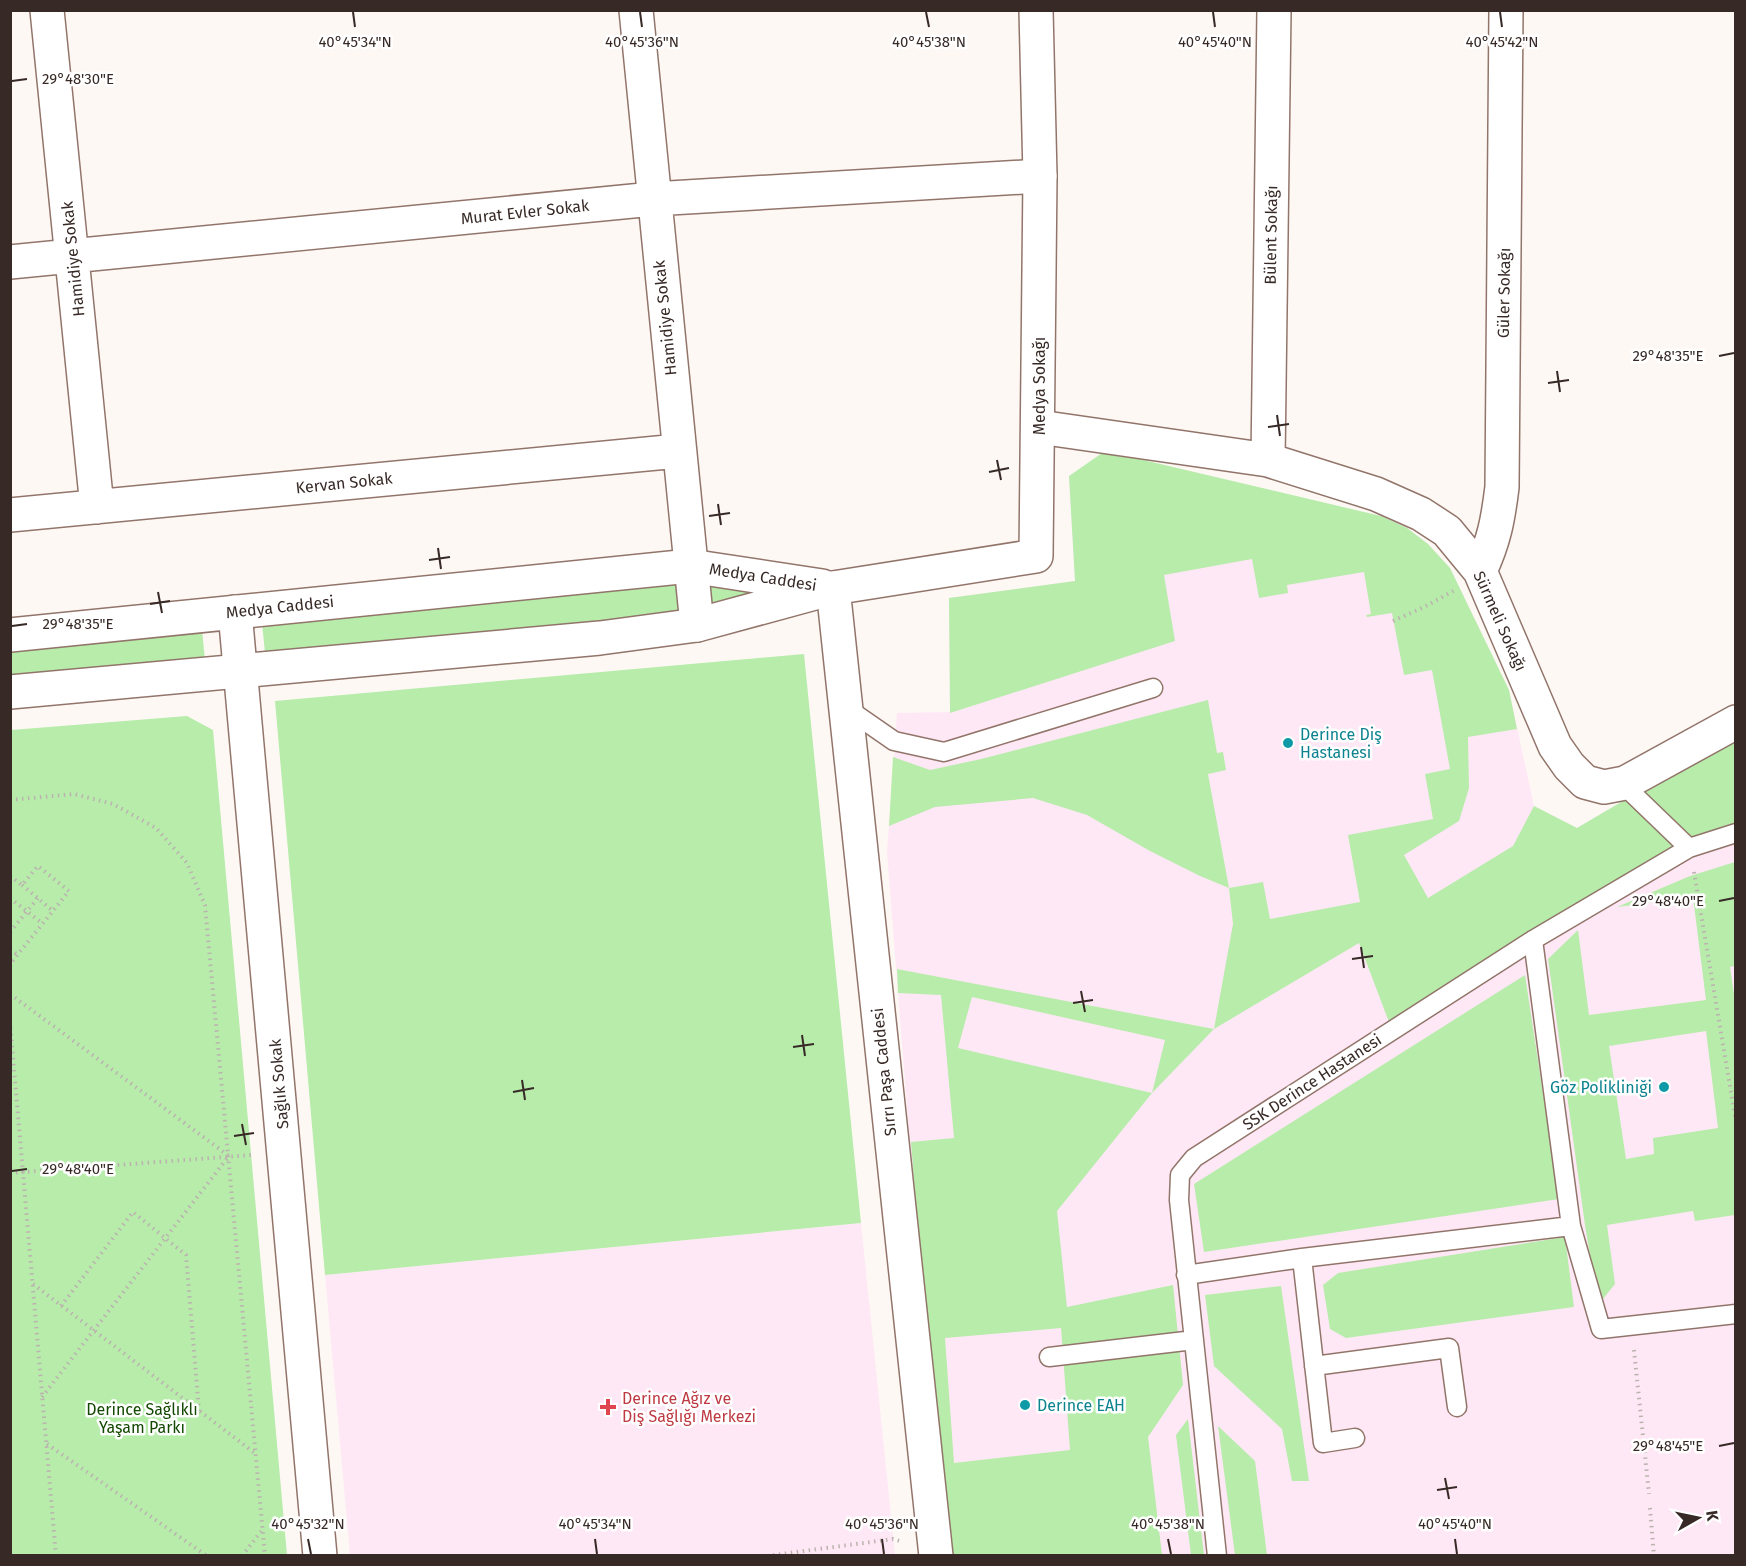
<svg xmlns="http://www.w3.org/2000/svg" width="1746" height="1566" font-family="'Fira Sans',sans-serif">
<style>
.medical{fill:#ffe8f5}
.green{fill:#b7ecab;fill-rule:evenodd}
.lines{fill:none;stroke-linecap:round;stroke-linejoin:round}
.service-casing{stroke:#92756a;stroke-width:21}
.minor-casing{stroke:#92756a;stroke-width:36}
.tertiary-casing{stroke:#92756a;stroke-width:36}
.secondary-casing{stroke:#92756a;stroke-width:36}
.path{stroke:#bbb3af;stroke-width:4;stroke-dasharray:1.5 4.5;stroke-linecap:butt}
.service{stroke:#fff;stroke-width:18}
.minor{stroke:#fff;stroke-width:33}
.tertiary{stroke:#fff;stroke-width:33}
.secondary{stroke:#fff;stroke-width:33}
.ticks{fill:none;stroke:#372a26;stroke-width:2}
.culture-dot{fill:#0f9aa8;stroke:#fff;stroke-width:2}
.health-dot{fill:#e0444e;stroke:#fff;stroke-width:2}
.labels{text-anchor:middle;dominant-baseline:central;stroke-width:5;stroke-linejoin:round;paint-order:stroke}
.street-label{font-size:16px;fill:#372a26;stroke:#fff}
.culture-label{font-size:16px;fill:#0d838f;stroke:#fff;text-anchor:start}
.health-label{font-size:16px;fill:#be3a42;stroke:#fff;text-anchor:start}
.park-label{font-size:16px;fill:#134901;stroke:#fff}
.ticks-label{font-size:15px;text-anchor:middle;fill:#372a26;stroke:#fff;stroke-width:5;stroke-linejoin:round;paint-order:stroke}
</style>
<rect width="100%" height="100%" fill="#fef8f5"/>
<path class="medical" d="M 1069,476 L 1381,516 L 1407,528 L 1428,544 L 1450,568 L 1509,690 L 1534,806 L 1577,828 L 1735,735 L 1735,1555 L 942,1555 L 887,852 L 897,713 L 950,712 L 949,598 L 1075,581 Z
M 861,1223 L 895,1555 L 350,1555 L 325,1275 Z"/>
<path class="green" d="M 1105,451 L 1381,516 L 1407,528 L 1428,544 L 1450,568 L 1509,690 L 1517,729 L 1468,737 L 1469,788 L 1459,821 L 1404,855 L 1428,898 L 1513,846 L 1534,806 L 1577,828 L 1735,735 L 1735,833 L 1689,848 L 1392,1030 L 1359,943 L 1214,1029 L 1152,1093 L 1057,1211 L 1067,1307 L 1173,1285 L 1183,1385 L 1148,1437 L 1162,1555 L 943,1555 L 911,1142 L 954,1138 L 941,995 L 898,993 L 897,969 L 1214,1029 L 1233,924 L 1229,888 L 1200,876 L 1150,851 L 1087,815 L 1033,798 L 935,807 L 889,826 L 893,757 L 930,770 L 981,759 L 1208,700 L 1217,753 L 1223,752 L 1226,770 L 1208,774 L 1229,888 L 1263,882 L 1270,919 L 1360,902 L 1348,835 L 1433,819 L 1425,774 L 1450,769 L 1432,670 L 1404,675 L 1392,613 L 1367,617 L 1366,615 L 1371,614 L 1364,572 L 1287,585 L 1288,593 L 1259,598 L 1252,559 L 1164,575 L 1175,641 L 950,713 L 949,598 L 1075,581 L 1069,476 ZM 972,997 L 1165,1040 L 1152,1093 L 958,1048 ZM 1061,1328 L 1070,1450 L 954,1463 L 945,1338 Z
M 706,578 L 793,588 L 710,609 Z
M 680,580 L 683,613 L 265,653 L 262,623 Z
M 202,629 L 205,661 L 11,680 L 11,648 Z
M 804,654 L 861,1223 L 325,1275 L 275,701 Z
M 187,716 L 213,730 L 287,1555 L 11,1555 L 11,730 Z
M 1735,862 L 1735,966 L 1730,967 L 1736,1008 L 1735,1215 L 1695,1221 L 1693,1211 L 1607,1225 L 1615,1284 L 1598,1305 L 1585,1225 L 1548,959 L 1578,930 L 1589,1015 L 1706,1000 L 1693,897 L 1617,907 L 1690,876 ZM 1706,1031 L 1718,1128 L 1653,1138 L 1654,1154 L 1626,1159 L 1609,1046 Z
M 1525,975 L 1559,1199 L 1204,1252 L 1194,1184 Z
M 1565,1237 L 1574,1307 L 1346,1338 L 1330,1329 L 1323,1285 L 1338,1273 Z
M 1281,1286 L 1309,1481 L 1292,1481 L 1282,1429 L 1214,1366 L 1205,1295 Z
M 1188,1419 L 1204,1555 L 1191,1555 L 1176,1435 Z
M 1218,1426 L 1255,1461 L 1267,1555 L 1235,1555 Z"/>
<g class="lines">
<defs>
<path id="service" d="M 845,707 L 894,741 L 944,752 L 1153,688
M 1625,783 L 1634,795 L 1689,848
M 1533,940 L 1571,1226 L 1601,1329 L 1736,1314
M 1302,1258 L 1323,1443 L 1355,1438
M 1186,1275 L 1302,1258 L 1571,1226
M 1049,1357 L 1194,1340
M 1314,1366 L 1449,1348 L 1457,1407
M 1217,1556 L 1179,1200 L 1180,1175 L 1194,1158 L 1533,940 L 1689,848 L 1736,833"/>
<path id="minor" d="M 47,10 L 97,507
M 636,10 L 697,625
M 10,262 L 653,199 L 1040,176
M 1039,427 L 1268,460 L 1376,494 L 1421,514 L 1447,531 L 1480,571 L 1555,746 L 1569,766 L 1585,782 L 1604,787 L 1625,783 L 1736,722
M 1268,460 L 1274,10
M 10,515 L 678,451
M 1480,571 C 1494,541 1498,520 1502,487 L 1506,10
M 235,612 L 320,1556"/>
<path id="tertiary" d="M 936,1556 L 833,588 L 1036,556 L 1040,176 L 1036,10"/>
<path id="secondary" d="M 10,635 L 690,566 L 822,586
M 10,692 L 600,638 L 697,625 L 833,588"/>
</defs>
<use href="#service" class="service-casing"/>
<use href="#minor" class="minor-casing"/>
<use href="#tertiary" class="tertiary-casing"/>
<use href="#secondary" class="secondary-casing"/>
<path class="path" d="M 1393,621 L 1424,607 L 1455,590
M 10,800 L 74,794 L 113,804 L 156,828 L 187,863 L 205,905 L 265,1556
M 1694,872 L 1736,1122
M 10,876 L 22,885 L 38,866 L 69,891 L 10,964
M 22,885 L 53,911
M 10,898 L 43,924
M 10,932 L 38,898
M 10,949 L 18,955
M 10,994 L 229,1156 L 42,1397
M 10,1022 L 56,1556
M 10,1173 L 252,1155
M 33,1284 L 256,1454
M 61,1306 L 133,1212 L 186,1255 L 199,1411
M 1634,1350 L 1649,1494
M 47,1444 L 207,1556
M 1650,1508 L 1654,1556
M 242,1556 L 263,1529
M 767,1556 L 893,1539 L 903,1542"/>
<use href="#service" class="service"/>
<use href="#minor" class="minor"/>
<use href="#tertiary" class="tertiary"/>
<use href="#secondary" class="secondary"/>
</g>
<path class="ticks" d="M 353,12 L 355,27M 640,12 L 642,27M 926,12 L 929,27M 1213,12 L 1215,27M 1500,12 L 1502,27M 12,81 L 27,79M 1719,356 L 1734,353M 1557,371 L 1560,392M 1548,383 L 1569,380M 1277,415 L 1280,436M 1268,427 L 1289,424M 997,460 L 1001,480M 989,472 L 1009,468M 718,504 L 721,525M 709,516 L 730,513M 438,548 L 441,569M 429,560 L 450,557M 158,592 L 162,613M 150,604 L 170,601M 12,626 L 27,624M 1719,901 L 1734,898M 1361,947 L 1364,968M 1352,959 L 1373,956M 1081,991 L 1085,1012M 1073,1003 L 1093,1000M 802,1035 L 805,1056M 793,1047 L 814,1044M 522,1080 L 525,1100M 513,1092 L 534,1088M 242,1124 L 246,1145M 234,1136 L 254,1133M 12,1171 L 27,1169M 1719,1446 L 1734,1443M 1445,1478 L 1449,1499M 1437,1490 L 1457,1487M 308,1539 L 311,1554M 595,1539 L 597,1554M 882,1539 L 884,1554M 1168,1539 L 1171,1554M 1455,1539 L 1457,1554"/>
<g class="culture-dot">
<circle cx="1288" cy="743" r="6"/>
<circle cx="1664" cy="1087" r="6"/>
<circle cx="1025" cy="1405" r="6"/>
</g>
<path class="health-dot" d="M605 1398h6v6h6v6h-6v6h-6v-6h-6v-6h6z"/>
<g class="labels">
<g class="street-label">
<text transform="translate(525 212) rotate(-6)">Murat Evler Sokak</text>
<text transform="translate(1271 235) rotate(-89)">Bülent Sokağı</text>
<text transform="translate(73 259) rotate(-96)">Hamidiye Sokak</text>
<text transform="translate(1504 293) rotate(-89)">Güler Sokağı</text>
<text transform="translate(665 318) rotate(-96)">Hamidiye Sokak</text>
<text transform="translate(1039 386) rotate(-90)">Medya Sokağı</text>
<text transform="translate(344 483) rotate(-6)">Kervan Sokak</text>
<text transform="translate(763 577) rotate(9)">Medya Caddesi</text>
<text transform="translate(280 607) rotate(-6)">Medya Caddesi</text>
<text transform="translate(1500 621) rotate(66)">Sürmeli Sokağı</text>
<text transform="translate(884 1072) rotate(-96)">Sırrı Paşa Caddesi</text>
<text transform="translate(1312 1082) rotate(-33)">SSK Derince Hastanesi</text>
<text transform="translate(279 1084) rotate(-95)">Sağlık Sokak</text>
</g>
<g class="culture-label">
<text x="1300" y="734">Derince Diş<tspan x="1300" dy="18">Hastanesi</tspan></text>
<text x="1652" y="1087" text-anchor="end">Göz Polikliniği</text>
<text x="1037" y="1405">Derince EAH</text>
</g>
<g class="health-label">
<text x="622" y="1398">Derince Ağız ve<tspan x="622" dy="18">Diş Sağlığı Merkezi</tspan></text>
</g>
<g class="park-label">
<text x="142" y="1409">Derince Sağlıklı<tspan x="142" dy="18">Yaşam Parkı</tspan></text>
</g>
</g>
<g class="ticks-label">
<text x="1502" y="47">40°45'42"N</text>
<text x="355" y="47">40°45'34"N</text>
<text x="642" y="47">40°45'36"N</text>
<text x="929" y="47">40°45'38"N</text>
<text x="1215" y="47">40°45'40"N</text>
<text x="78" y="84">29°48'30"E</text>
<text x="1668" y="361">29°48'35"E</text>
<text x="78" y="629">29°48'35"E</text>
<text x="1668" y="906">29°48'40"E</text>
<text x="78" y="1174">29°48'40"E</text>
<text x="1668" y="1451">29°48'45"E</text>
<text x="308" y="1529">40°45'32"N</text>
<text x="595" y="1529">40°45'34"N</text>
<text x="882" y="1529">40°45'36"N</text>
<text x="1168" y="1529">40°45'38"N</text>
<text x="1455" y="1529">40°45'40"N</text>
</g>
<rect width="1746" height="1566" fill="none" stroke="#372a26" stroke-width="24"/>
<g transform="translate(1698 1518) rotate(81)" stroke="#ffffff" stroke-width="4.5" paint-order="stroke">
<path d="M0-4.5L10 22L0 15L-10 22Z" fill="#372a26"/>
<text y="-9" font-size="16" font-weight="bold" text-anchor="middle" fill="#372a26">K</text>
</g>
</svg>
